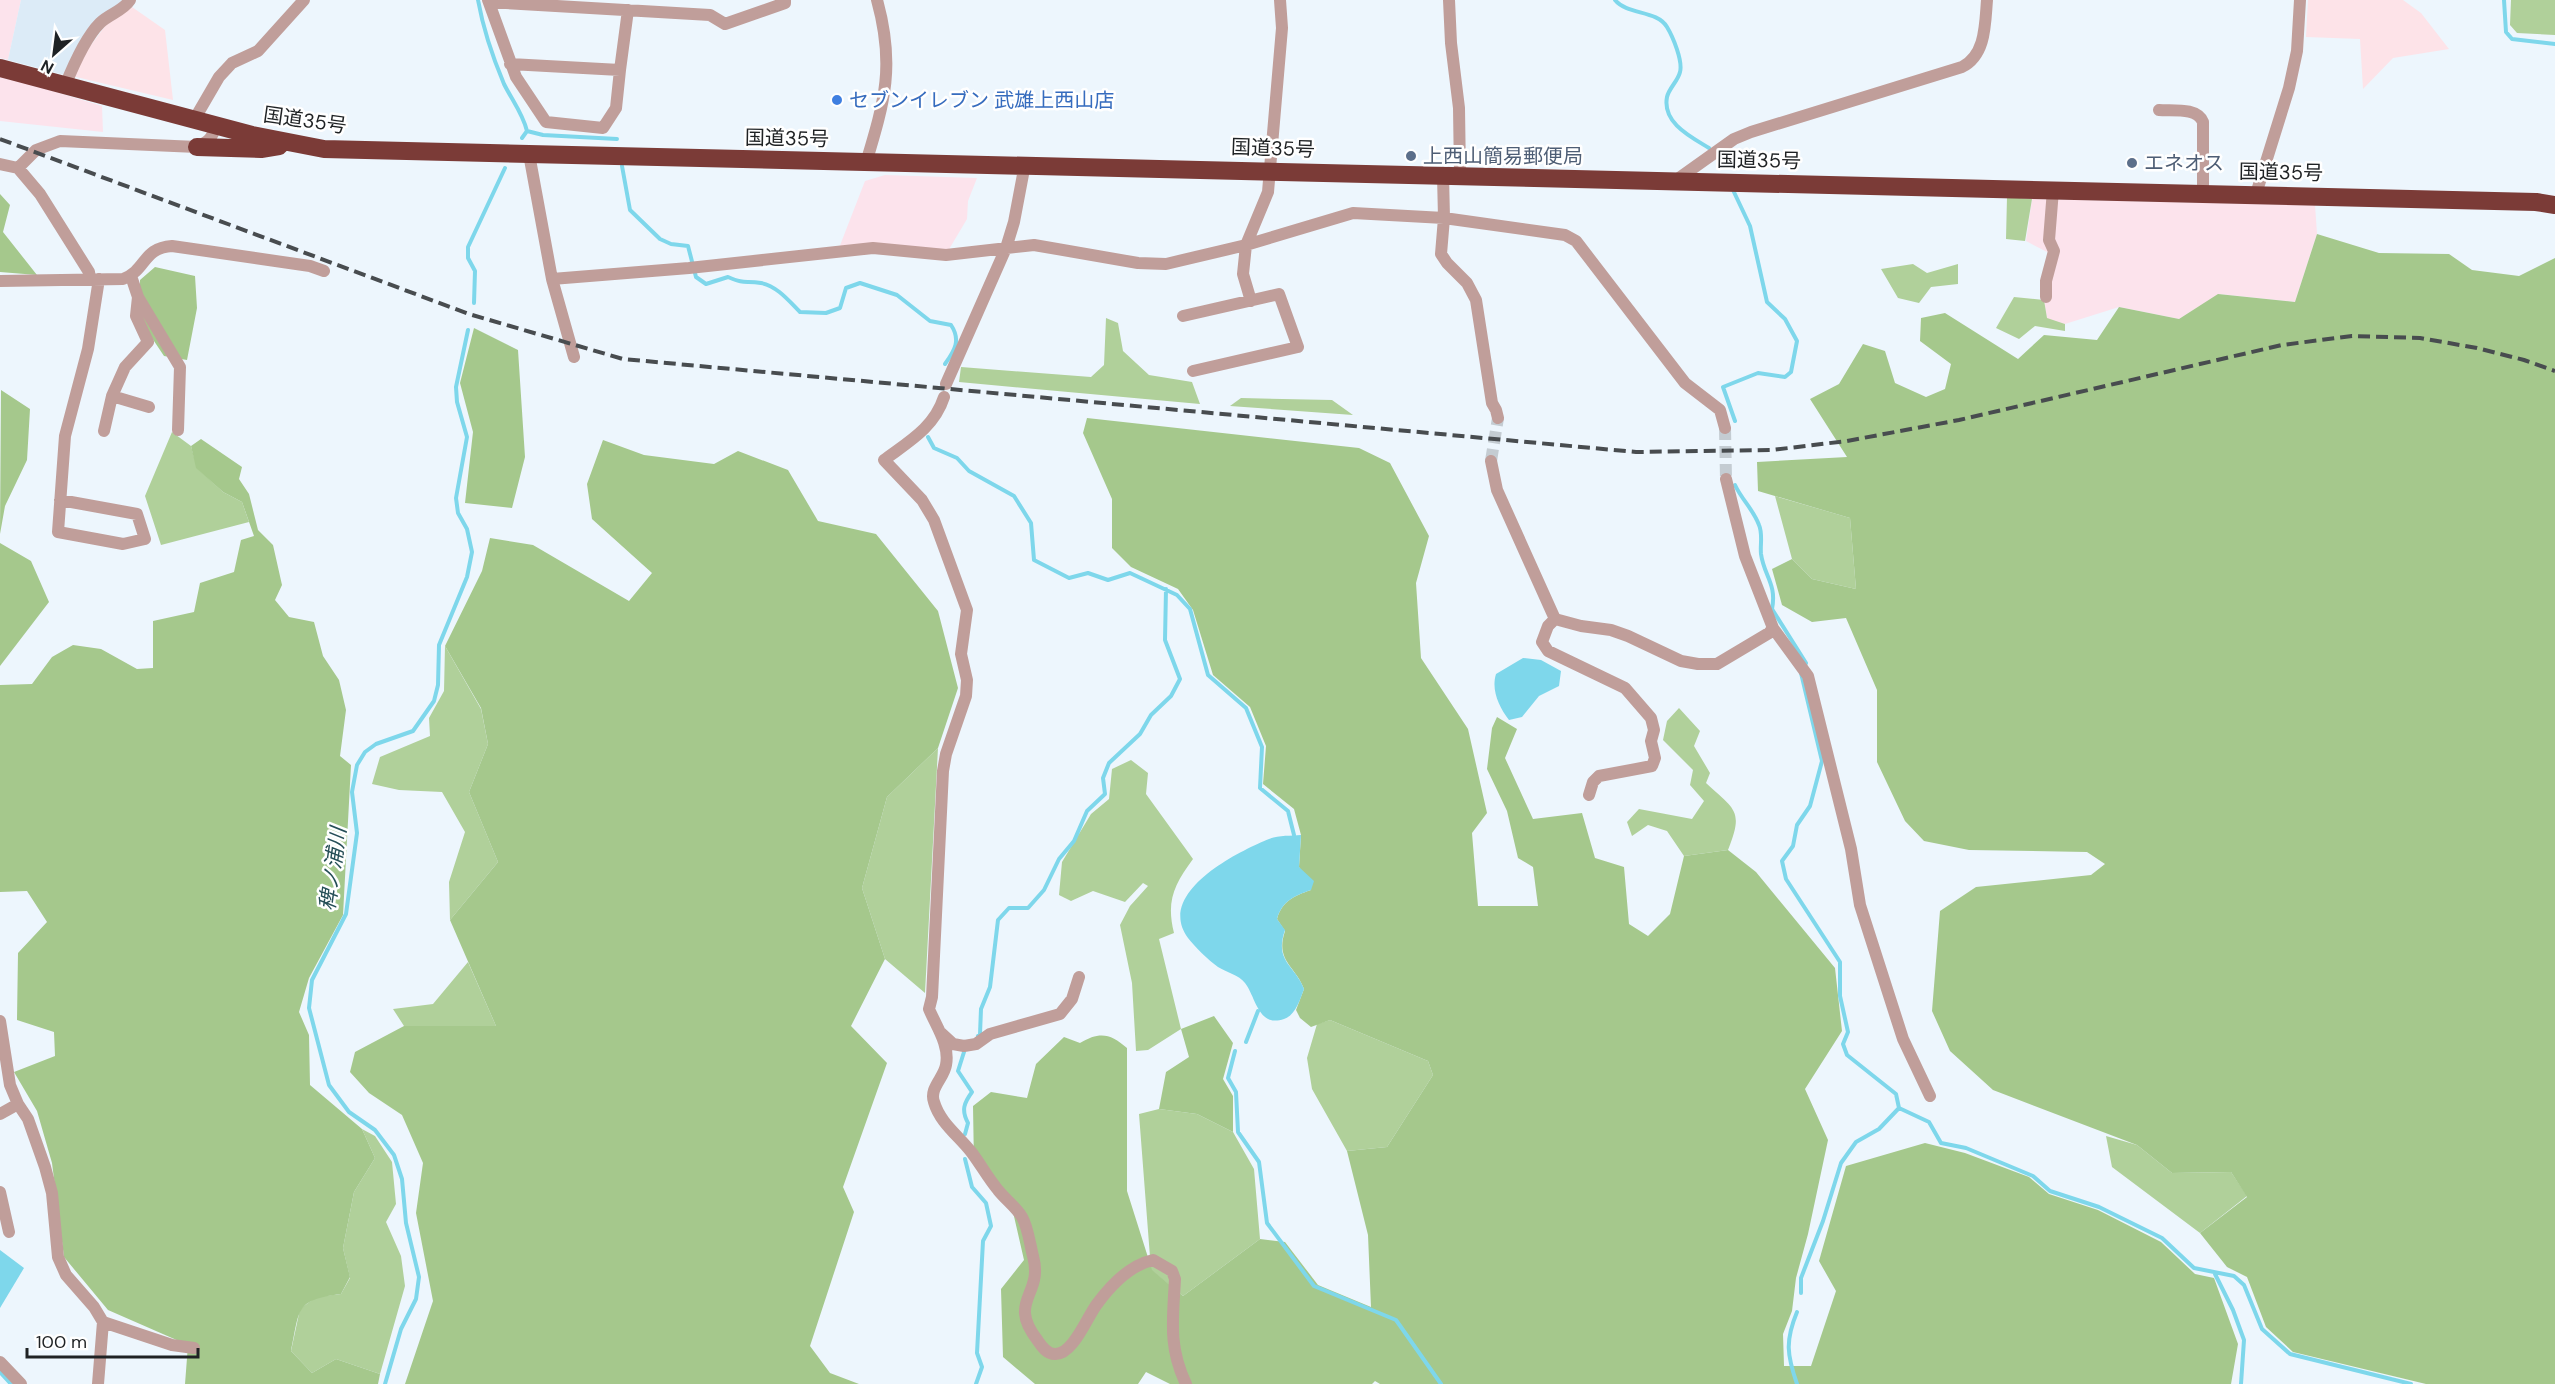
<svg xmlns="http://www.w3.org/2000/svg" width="2555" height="1384" font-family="'DM Sans','Noto Sans JP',sans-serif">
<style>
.commercial{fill:#fce3ec}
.industrial{fill:#fde3e8}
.built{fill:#dcebf7}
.green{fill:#b0d09a}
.forest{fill:#a5c88c}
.water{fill:#7ed7eb}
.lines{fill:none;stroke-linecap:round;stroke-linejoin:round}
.stream{stroke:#7ed7eb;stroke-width:4}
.minor-tunnel{stroke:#c4ccd2;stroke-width:12;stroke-dasharray:12 6;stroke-linecap:butt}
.minor{stroke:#c09e9a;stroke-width:12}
.highway{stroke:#7b3b37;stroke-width:18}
.rail{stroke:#484c4f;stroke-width:4;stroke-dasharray:12 6;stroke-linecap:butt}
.shop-dot{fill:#3f7fe0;stroke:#fff;stroke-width:2}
.service-dot{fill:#5c6f8a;stroke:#fff;stroke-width:2}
.labels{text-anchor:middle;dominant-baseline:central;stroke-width:5;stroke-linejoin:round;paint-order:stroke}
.shop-label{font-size:20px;fill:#366cbe;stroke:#fff;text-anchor:start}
.street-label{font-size:20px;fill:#1f2224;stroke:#fff}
.service-label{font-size:20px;fill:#4e5e75;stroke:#fff;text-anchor:start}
.water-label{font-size:21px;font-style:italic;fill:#254e57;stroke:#fff}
</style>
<rect width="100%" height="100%" fill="#edf6fd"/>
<path class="commercial" d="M 0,0 L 21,0 L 8,60 L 0,58 Z
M 0,75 L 102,106 L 103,132 L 0,121 Z
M 885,175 L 977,178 L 968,201 L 967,219 L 948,251 L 839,248 L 865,181 Z
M 2032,199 L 2315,205 L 2317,234 L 2295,302 L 2219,294 L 2179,319 L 2119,307 L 2065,324 L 2047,319 L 2044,300 L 2049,253 L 2026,241 Z"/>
<path class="industrial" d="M 2308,0 L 2403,0 L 2421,13 L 2449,49 L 2393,58 L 2363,89 L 2360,39 L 2306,37 Z
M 132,7 L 165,30 L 173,100 L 72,76 L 79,61 L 106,25 Z"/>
<path class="built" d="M 21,0 L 124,0 L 65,75 L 8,60 Z"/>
<path class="green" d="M 2511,0 L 2555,0 L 2555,35 L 2517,33 L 2510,25 Z
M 2007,197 L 2032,199 L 2025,241 L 2006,239 Z
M 1913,264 L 1927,273 L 1958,264 L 1958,284 L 1931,287 L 1919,303 L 1898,298 L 1881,269 Z
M 2014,297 L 2044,300 L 2047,318 L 2065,324 L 2065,331 L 2035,326 L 2019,339 L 1996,328 Z
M 1106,318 L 1118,323 L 1123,351 L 1149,375 L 1192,382 L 1200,404 L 959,382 L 961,367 L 1091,377 L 1104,365 Z
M 1241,398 L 1332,400 L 1353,415 L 1230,406 Z
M 172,432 L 191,446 L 197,468 L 223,492 L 242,502 L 249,522 L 161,545 L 145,496 Z
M 1775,496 L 1850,518 L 1856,589 L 1812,579 L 1792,559 Z
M 445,646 L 481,709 L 488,744 L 469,792 L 498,862 L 450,920 L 449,882 L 465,832 L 442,792 L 399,790 L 372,784 L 380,757 L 430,736 L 429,718 L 444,691 Z
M 1679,708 L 1700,731 L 1694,746 L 1710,773 L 1706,783 C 1735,810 1744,810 1728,850 L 1684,856 L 1667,831 L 1648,825 L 1632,836 L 1627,822 L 1639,809 L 1692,819 L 1704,801 L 1690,785 L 1693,770 L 1663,740 L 1667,721 Z
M 938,748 L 925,993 L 885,959 L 862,888 L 887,797 Z
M 1131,760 L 1148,773 L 1146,794 L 1193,859 C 1174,885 1166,901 1174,933 L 1159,939 L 1181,1029 L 1148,1050 L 1136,1051 L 1132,983 L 1120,925 L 1130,906 L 1148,886 L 1143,883 L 1125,902 L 1093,891 L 1071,901 L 1059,895 L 1062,862 L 1091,814 L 1109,799 L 1112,769 Z
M 468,962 L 496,1026 L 404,1026 L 393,1009 L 433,1004 Z
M 1330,1020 L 1428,1061 L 1433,1075 L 1387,1147 L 1347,1151 L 1312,1089 L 1307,1058 L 1317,1024 Z
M 1159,1109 L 1197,1114 L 1233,1132 L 1254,1169 L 1260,1239 L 1183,1296 L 1151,1270 L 1139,1114 Z
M 362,1129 L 375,1136 L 392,1162 L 396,1204 L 386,1222 L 401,1256 L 405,1286 L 380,1374 L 336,1359 L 312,1373 L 291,1351 L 300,1309 L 316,1297 L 341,1294 L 350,1278 L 343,1248 L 354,1192 L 375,1158 Z
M 2106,1136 L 2137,1145 L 2172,1173 L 2231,1172 L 2247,1196 L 2200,1233 L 2112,1167 Z"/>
<path class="forest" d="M 0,194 L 10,205 L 3,232 L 37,275 L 0,272 Z
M 2317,234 L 2379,253 L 2449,254 L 2472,270 L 2519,276 L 2555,258 L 2555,1384 L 2426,1384 L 2293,1352 L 2266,1327 L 2247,1277 L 2227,1267 L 2200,1233 L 2247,1197 L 2231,1172 L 2172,1173 L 2137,1145 L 1993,1090 L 1950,1051 L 1932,1011 L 1940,911 L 1976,887 L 2091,875 L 2105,864 L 2087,852 L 1969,850 L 1924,841 L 1905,821 L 1877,762 L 1877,690 L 1846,618 L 1812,622 L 1782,605 L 1772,569 L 1792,559 L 1812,579 L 1856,589 L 1850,518 L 1758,491 L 1757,462 L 1847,457 L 1810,399 L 1839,384 L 1863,344 L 1885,351 L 1895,383 L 1926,397 L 1945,389 L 1951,364 L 1920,341 L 1921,318 L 1945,313 L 2018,359 L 2044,335 L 2097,340 L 2119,307 L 2179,319 L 2218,294 L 2295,302 Z
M 155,267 L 195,276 L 197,308 L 187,360 L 164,356 L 140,320 L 140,280 Z
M 474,328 L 518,350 L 525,457 L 512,508 L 465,503 L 473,432 L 460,383 Z
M 1,390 L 30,409 L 27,460 L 5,506 L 0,534 Z
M 1087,418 L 1359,448 L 1390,463 L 1429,536 L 1416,583 L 1421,658 L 1468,729 L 1487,813 L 1472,833 L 1478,906 L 1538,906 L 1533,867 L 1518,858 L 1507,811 L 1487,769 L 1492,728 L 1497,717 L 1517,729 L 1505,758 L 1533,819 L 1582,813 L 1595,858 L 1624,867 L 1629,924 L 1648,936 L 1670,914 L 1684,856 L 1728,850 L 1756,872 L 1835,968 L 1842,1031 L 1805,1089 L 1828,1140 L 1808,1234 L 1796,1278 L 1792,1311 L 1783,1334 L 1784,1366 L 1811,1366 L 1836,1291 L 1819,1261 L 1846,1166 L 1925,1143 L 1965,1153 L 2029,1177 L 2049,1194 L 2098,1210 L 2161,1242 L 2195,1274 L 2214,1278 L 2238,1344 L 2231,1384 L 1380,1384 L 1375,1381 L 1372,1384 L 1170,1384 L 1146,1372 L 1138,1384 L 1035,1384 L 1003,1357 L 1001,1289 L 1024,1260 L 1013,1212 L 974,1165 L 973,1106 L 991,1092 L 1027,1098 L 1036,1064 L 1064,1037 L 1080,1043 C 1100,1031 1111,1034 1127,1048 L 1127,1191 L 1152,1270 L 1183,1296 L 1260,1239 L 1285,1242 L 1318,1285 L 1371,1307 L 1368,1235 L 1347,1151 L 1387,1147 L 1433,1075 L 1428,1061 L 1330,1020 L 1311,1027 L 1300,1018 L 1296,1010 L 1304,989 C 1295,965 1275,961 1285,931 L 1277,919 C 1282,901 1294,896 1311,890 L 1299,867 L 1301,835 L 1294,809 L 1263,784 L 1266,746 L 1250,707 L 1213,675 L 1193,610 L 1178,589 L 1131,567 L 1112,548 L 1112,499 L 1083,433 Z
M 201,439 L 242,467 L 239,479 L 249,494 L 258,530 L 273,545 L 282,585 L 275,600 L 289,617 L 314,622 L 323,656 L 339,680 L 346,710 L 340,756 L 351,765 L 343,915 L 309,978 L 299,1012 L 309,1035 L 310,1085 L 362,1129 L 375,1158 L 354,1192 L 343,1248 L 350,1277 L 341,1294 C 294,1300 300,1310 291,1351 L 312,1373 L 336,1359 L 380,1374 L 378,1384 L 185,1384 L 188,1345 L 108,1310 L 64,1257 L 52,1163 L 37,1111 L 14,1072 L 55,1056 L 54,1032 L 17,1020 L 18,953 L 47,922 L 27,891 L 0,892 L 0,685 L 32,684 L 52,657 L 73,645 L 101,649 L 137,669 L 153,668 L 153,621 L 194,612 L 200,583 L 234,572 L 241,540 L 254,536 L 242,502 L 223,492 L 196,468 L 191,446 Z
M 603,440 L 644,455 L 714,464 L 738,451 L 788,470 L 818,521 L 876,534 L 938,611 L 958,688 L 938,748 L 887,797 L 862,888 L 885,959 L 851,1026 L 887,1063 L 843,1187 L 854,1212 L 810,1346 L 830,1373 L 859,1384 L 405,1384 L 433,1301 L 416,1213 L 423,1163 L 402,1115 L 369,1093 L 350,1072 L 355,1052 L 404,1026 L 496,1026 L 450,920 L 498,862 L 469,792 L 488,744 L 481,708 L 445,646 L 482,571 L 490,538 L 533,545 L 629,601 L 652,573 L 592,519 L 587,484 Z
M 0,543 L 31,561 L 49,602 L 0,666 Z
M 1214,1016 L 1233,1043 L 1223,1079 L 1233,1096 L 1233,1132 L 1197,1114 L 1159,1109 L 1166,1072 L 1189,1057 L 1181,1029 Z"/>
<path class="water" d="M 1523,658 L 1541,660 L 1561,671 L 1559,686 L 1539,696 L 1522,717 L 1509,720 C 1499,707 1491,690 1496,674 Z
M 1301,835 L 1299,867 L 1314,881 L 1311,890 C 1294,896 1282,901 1277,919 L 1285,930 C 1274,962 1295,965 1304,989 C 1300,999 1296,1015 1284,1019 C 1258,1028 1256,997 1245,983 C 1239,975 1226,972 1218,967 C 1208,960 1195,947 1188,938 C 1155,893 1237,852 1269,839 C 1278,835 1291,836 1301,835 Z
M 0,1250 L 24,1268 L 0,1308 Z"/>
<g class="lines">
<path class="stream" d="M 478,0 C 483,28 493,58 504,84 C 512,100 523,114 527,131 L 522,138
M 1615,0 C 1627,15 1657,10 1667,27 C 1673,37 1683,61 1680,72 C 1678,81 1669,88 1667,97 C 1662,123 1691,137 1709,148
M 2504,0 L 2506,32 L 2512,39 L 2555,44
M 527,131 L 543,135 L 617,139
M 1720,158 L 1731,167
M 622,166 L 630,210 L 660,239 L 671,244 L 688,246 L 696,277 L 706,284 L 728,277 C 746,285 745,280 761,283 C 777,286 789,301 800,312 L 826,313 L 840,308 L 846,288 L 860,283 L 897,295 L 930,321 L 951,325 C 961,340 955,350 945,364
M 1733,190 L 1750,226 L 1767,302 L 1785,319 L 1797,341 L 1791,372 L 1785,377 L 1758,373 L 1723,387 L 1735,421
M 474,303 L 475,271 L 468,258 L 468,247 L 505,168
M 928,437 L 934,448 L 957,458 L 969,471 L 1014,496 L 1031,523 L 1034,560 L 1069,578 L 1088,573 L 1108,580 L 1130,573 L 1177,595 L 1190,609 L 1208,675 L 1246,708 L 1262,747 L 1260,788 L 1288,811 L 1294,835
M 1735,485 C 1742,500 1753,509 1759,525 C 1763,534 1760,545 1761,554 C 1764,576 1777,584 1772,609 L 1806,663 L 1804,667
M 978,1036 L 980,1034 L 981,1009 L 990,987 L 998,920 L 1009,908 L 1028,908 L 1044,890 L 1059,859 L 1074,841 L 1087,811 L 1105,794 L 1103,778 L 1109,763 L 1140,734 L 1151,715 L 1171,696 L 1180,679 L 1165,640 L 1166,589
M 1246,1042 L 1258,1011
M 1235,1051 L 1228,1078 L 1236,1092 L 1238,1132 L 1259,1162 L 1267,1223 L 1314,1286 L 1396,1320 L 1441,1384
M 964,1052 L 958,1071 L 972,1092 C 964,1103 961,1110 968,1123 L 965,1134
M 1899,1108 L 1929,1122 L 1941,1143 L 1966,1148 L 2033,1176 L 2050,1191 L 2099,1207 L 2162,1238 L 2194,1268 L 2234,1276 L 2244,1285 L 2262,1329 L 2290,1354 L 2411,1384
M 965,1159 L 972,1187 L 986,1203 L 991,1226 L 983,1241 L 977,1353 L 982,1367 L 976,1384
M 2215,1274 L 2233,1310 L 2244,1340 L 2241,1384
M 1801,1293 L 1801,1278 L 1823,1221 L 1841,1163 L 1856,1142 L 1879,1129 L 1899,1108 L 1896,1094 L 1847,1055 L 1843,1044 L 1848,1032 L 1840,996 L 1840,962 L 1786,879 L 1782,861 L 1793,846 L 1797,825 L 1810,806 L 1822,761 L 1801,673
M 1797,1312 C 1785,1341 1787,1355 1797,1384
M 0,1372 L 11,1384
M 385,1384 L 401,1329 L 416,1299 L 419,1277 L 406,1223 L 402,1179 L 394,1155 L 375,1130 L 349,1112 L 329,1085 L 309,1008 L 312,980 L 346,914 L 357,833 L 352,792 L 357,765 L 365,752 L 376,744 L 413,731 L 434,701 L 438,685 L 439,645 L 467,577 L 472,552 L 467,529 L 458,513 L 456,498 L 467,437 L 457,402 L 456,387 L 468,330"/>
<path class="minor-tunnel" d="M 1725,428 L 1726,479
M 1491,461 L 1498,418"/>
<path class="minor" d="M 488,0 L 516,77 L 546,122 L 603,128 L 616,108 L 620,70
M 1449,0 L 1451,43 L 1459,108 L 1460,175
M 489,2 L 710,15 L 725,24 L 785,3 L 785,0
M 510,64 L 620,70 L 628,10
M 65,86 C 73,66 85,38 100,23 C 109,14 123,11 130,0
M 2159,110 C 2173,111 2197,107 2203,122 L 2203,193
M 194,120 L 219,77 L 232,63 L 258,51 L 304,0
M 529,154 L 552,279 L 574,357
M 866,163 C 885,100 895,65 877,0
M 0,164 L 18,168 L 40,194 L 89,272 L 90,278
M 18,168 L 36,150 L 60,141 L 197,147 C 208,142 213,138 215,126
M 1443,175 L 1444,218 L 1441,254 L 1447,263 L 1467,283 L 1476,300 L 1492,403 L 1496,410 L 1498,418
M 1675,181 L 1734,139 L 1751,132 L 1962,67 C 1986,55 1985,24 1987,0
M 2256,194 L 2289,88 L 2297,51 L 2300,0
M 131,276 L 138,297 L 136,316 L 148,342 L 125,367 L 112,396 L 149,407
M 552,279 L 689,268 L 873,248 L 946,255 L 1034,245 L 1138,263 L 1166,264 L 1246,245 L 1353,213 L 1444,218 L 1565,235 L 1576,241 L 1685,383 L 1720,410 L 1725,428
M 0,281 L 123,279 C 147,270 142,248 172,246 L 310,266 L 324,271
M 138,297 L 180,367 L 178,430
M 2046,297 L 2046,281 L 2054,251 L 2049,240 L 2053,190
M 1251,301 L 1243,274 L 1246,245 L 1268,192 L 1282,28 L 1280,0
M 1183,316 L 1279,294 L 1298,347 L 1193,371
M 946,384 L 1006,248 L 1014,222 L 1025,164
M 944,397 C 934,428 908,442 884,460 L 922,500 L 934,520 L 967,610 L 961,654 L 967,680 L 966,696 L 946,754 L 943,771 L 932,997 L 929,1009 C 936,1026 950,1045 946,1065 C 944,1078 929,1088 934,1102 C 940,1123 959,1136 972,1153 C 981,1165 988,1178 998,1190 C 1005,1199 1016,1207 1022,1217 C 1028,1227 1030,1245 1033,1256 C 1044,1296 1006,1300 1038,1341 C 1042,1347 1047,1354 1055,1354 C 1073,1355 1087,1317 1097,1304 C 1111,1285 1130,1265 1153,1260 L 1172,1271 L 1175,1279 C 1173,1319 1168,1346 1186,1384
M 104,431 L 112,396
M 1491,461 L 1497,490 L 1555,619 L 1581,626 L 1611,630 L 1628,636 L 1681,661 L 1698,664 L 1717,664 L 1769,633 L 1773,628
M 1726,479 L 1745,556 L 1773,628 L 1808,676 L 1851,849 L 1860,905 L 1903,1039 L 1930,1096
M 60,500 L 137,514 L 145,539 L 123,544 L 58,532 L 65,436 L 88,349 L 99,279
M 1555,619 L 1548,626 L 1542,642 L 1548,651 L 1625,688 L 1651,718 L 1654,730 L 1651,741 L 1655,758 L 1652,766 L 1599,776 L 1593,782 L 1589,795
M 0,1021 L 10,1085 L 18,1104 L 28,1119 L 45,1167 L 52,1193 L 58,1257 L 66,1275 L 94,1307 L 103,1322 L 172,1345 L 194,1348
M 941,1033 L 953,1044 L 964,1046 L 976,1044 L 990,1034 L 1060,1014 L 1072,999 L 1079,977
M 0,1114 L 18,1104
M 0,1192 L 9,1232
M 0,1362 L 21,1384
M 98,1384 L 103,1322"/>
<path class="highway" d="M 0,68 L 252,135 L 324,149 L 2536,202 L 2555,205
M 197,147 L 261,149 L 279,146"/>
<path class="rail" d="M 0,139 L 469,314 L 623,359 L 1636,452 L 1772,450 L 1847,441 L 1959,420 L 2282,345 L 2352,336 L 2420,338 L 2477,348 L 2524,360 L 2555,371"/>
</g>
<circle class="shop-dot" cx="837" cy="100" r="6"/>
<g class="service-dot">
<circle cx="1411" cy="156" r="6"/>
<circle cx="2132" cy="163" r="6"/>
</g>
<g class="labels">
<g class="shop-label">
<text x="849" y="100">セブンイレブン 武雄上西山店</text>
</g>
<g class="street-label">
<text transform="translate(305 120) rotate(8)">国道35号</text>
<text transform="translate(787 138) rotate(1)">国道35号</text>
<text transform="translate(1273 148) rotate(2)">国道35号</text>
<text transform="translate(1759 160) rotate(1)">国道35号</text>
<text transform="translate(2281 172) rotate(1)">国道35号</text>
</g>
<g class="service-label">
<text x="1423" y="156">上西山簡易郵便局</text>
<text x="2144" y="163">エネオス</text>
</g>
<g class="water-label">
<text transform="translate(333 869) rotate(-82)">稗ノ浦川</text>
</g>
</g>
<g transform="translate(54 54) rotate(208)" stroke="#ffffff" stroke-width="4.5" paint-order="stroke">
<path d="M0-4.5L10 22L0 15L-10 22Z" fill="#1f2224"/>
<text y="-9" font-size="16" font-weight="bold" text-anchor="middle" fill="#1f2224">N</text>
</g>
<path d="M27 1348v9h171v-9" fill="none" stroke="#1f2224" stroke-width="3"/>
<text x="36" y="1348" font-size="18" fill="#1f2224" stroke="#ffffff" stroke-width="4.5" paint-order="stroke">100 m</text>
</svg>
